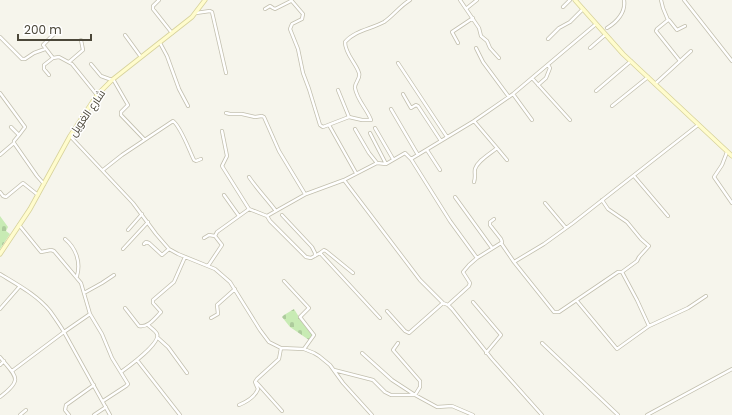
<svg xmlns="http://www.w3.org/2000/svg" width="732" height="415" font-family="Poppins,Cairo,sans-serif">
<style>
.cemetery{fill:url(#cemetery-stones)}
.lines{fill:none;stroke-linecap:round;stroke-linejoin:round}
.street-casing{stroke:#c2bfae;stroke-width:4}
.secondary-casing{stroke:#d7d29b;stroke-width:5}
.street{stroke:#fff;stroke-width:2.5}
.secondary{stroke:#fffccd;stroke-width:3.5}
.labels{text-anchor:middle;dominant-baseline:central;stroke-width:3;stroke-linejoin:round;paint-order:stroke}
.street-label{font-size:11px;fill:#4b4739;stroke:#fff}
</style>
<defs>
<pattern id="cemetery-stones" width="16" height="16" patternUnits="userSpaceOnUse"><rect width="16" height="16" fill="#c8ebb4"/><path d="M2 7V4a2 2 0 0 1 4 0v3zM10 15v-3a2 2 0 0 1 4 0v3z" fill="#adcb9c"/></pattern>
</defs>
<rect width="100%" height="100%" fill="#f6f5ec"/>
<path class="cemetery" d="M 0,216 L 8,227 L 6,231 L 10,234 L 0,249 Z
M 294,309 L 299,317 L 313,334 L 309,340 L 290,327 L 282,317 L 284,315 Z"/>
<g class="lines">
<defs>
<path id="street" d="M 159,0 L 153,6 L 153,9 L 172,33
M 291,0 L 303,14 L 302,19 L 292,24 L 290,29 L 298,49 L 303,73 L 309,89 L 320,125 L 323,127 L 349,117 L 362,120 L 371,120 C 367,109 357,100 355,88 C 354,83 361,79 359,73 C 356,63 345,54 345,42 C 354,31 371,29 384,22 C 393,16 400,6 410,0
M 460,0 L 479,28 L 481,36 L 487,41 L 490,48 L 499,58
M 661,0 L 663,8 L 668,20 L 657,29 L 656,31 L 680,61
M 684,0 L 732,61
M 563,7 L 570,0
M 467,8 L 477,0
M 265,9 L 270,6 L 273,8 L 275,9 L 291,1
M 196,13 L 210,11 L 212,12 L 226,73
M 669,20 L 677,30 L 685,26
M 607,28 C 617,22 626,12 624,0
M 125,35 L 141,57
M 0,37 L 22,59 L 25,59 L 34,53 L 45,49
M 548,39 L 559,28 L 570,22 L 583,9
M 160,43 L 167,56 L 179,89 L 188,106
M 458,43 L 452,32 L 473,18
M 476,48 L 483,62 L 509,97
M 590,48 L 605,35
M 53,58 L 43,45 L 54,34
M 69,62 L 83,50 L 81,40
M 398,63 L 447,137
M 91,64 L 101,76 L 112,80
M 49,75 L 44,69 L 44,65 L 53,58 L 59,57 L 72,64 L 97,95
M 532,78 L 570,120
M 113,79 L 128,105 L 121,112 L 121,115 L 144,139
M 655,84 L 691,51
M 538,85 L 546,78 L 550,68 L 548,65
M 338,90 L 349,117
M 596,91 L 631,61
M 0,93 L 25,127 L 19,135
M 403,94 L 411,108 L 416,105 L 418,106 L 441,141
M 513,94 L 532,120
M 612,106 L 648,77
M 391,109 L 418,155
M 226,113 L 230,114 L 242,114 L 255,117 L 262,116 L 264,117 L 279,151 L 305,194
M 474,121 L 497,148 C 490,154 478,160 475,169 C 474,173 476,176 474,182
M 329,125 L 356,173
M 11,127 L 19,135 L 14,141 L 14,143 L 37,176 L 44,184
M 375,128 L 393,159
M 355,129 L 369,153 L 377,163
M 222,131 L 227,156 L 222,166 L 249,209
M 370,133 L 386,164
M 70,136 L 133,203 L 156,234 L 169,249 L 178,254 L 215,269 L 230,282 L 260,330 L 269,342 L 281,348 L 304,349 L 314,353 L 319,356 L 330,365 L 343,383 L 372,415
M 497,148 L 507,160
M 427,150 L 440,170
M 727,152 L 722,165 L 714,177 L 732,203
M 0,155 L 14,143
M 411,159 L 474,121 L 513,94 L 596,24
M 103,170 L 122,155 L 173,121 C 181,127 189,150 194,160 L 196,161 L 201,159
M 634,176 L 668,216
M 249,177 C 257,189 267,199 276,211
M 344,180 L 420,280 L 443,303 L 448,305 L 452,309 L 492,359 L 542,415
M 0,192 L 3,196 L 6,197 L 23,183 L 38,195
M 224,195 L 239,216
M 455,197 L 492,248
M 545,203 L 566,228
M 282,215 L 312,247 L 315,253 L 315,256
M 267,216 L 306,194 L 344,180 L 377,163 L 386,164 L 405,153 L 411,159 L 450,221 L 477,258 L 501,243
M 494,219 L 490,222 L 490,225 L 501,239 L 502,242 L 501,243 L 514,262 L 544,244 L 573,223 L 698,125
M 19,225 L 41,252 L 51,250 L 54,251 L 81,283 L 90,314 L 102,334 L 112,358 L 128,384 L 126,386 L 103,401
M 128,230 L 142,214
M 204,238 L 209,235 L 215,236
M 65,239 C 76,248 81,262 77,276
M 144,244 L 146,242 L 149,243 L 162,255 L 169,249
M 123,249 L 148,222
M 320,253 L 324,250 L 326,251 L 353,273
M 514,262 L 554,312 L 559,312 L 618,272 L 622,272 L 637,261 L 639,257 L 649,246 L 641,239 L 627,222 L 608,209 L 602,200
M 208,266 L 222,245 L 215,236 L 217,232 L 249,209 L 267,216 L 270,221 L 306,257 L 311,258 L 320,253 L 380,318
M 622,272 L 637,300 L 649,326
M 0,274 C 18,285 37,295 50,311 C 55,318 60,325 64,332 L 90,314
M 284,281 L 309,308 L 300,317 L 314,335 L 304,349
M 84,293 L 102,283 L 114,275
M 577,301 L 617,349 L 649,326 L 688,308 L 706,296
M 473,302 L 501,335 L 486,353
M 448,305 L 469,286 L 470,283 L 463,272 L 469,265 L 477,258
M 125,308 L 139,326 C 148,328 155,318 161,312 L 153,303 L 153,300 L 174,282 L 185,257
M 0,309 L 20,286
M 387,311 L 405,331 L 409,333 L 443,303
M 211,318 L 218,314 L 217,305 L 235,289
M 158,338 L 168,347 L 187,373
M 542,343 L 618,415
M 362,353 L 392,380 L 415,395 L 420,387 L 420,381 L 393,350 L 398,343
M 0,357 C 16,377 24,379 0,397
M 137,360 L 180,415
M 0,365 L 4,361
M 334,370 L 373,380 L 385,392 L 391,395 L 415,395 L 437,407 L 452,406 L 473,415
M 12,371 L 64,332 L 110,415
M 121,372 C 128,367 161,343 157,334 C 156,331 151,328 148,325
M 257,383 L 282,411
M 239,405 C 246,402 255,397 258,389 L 255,382 L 257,379 L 279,359 L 281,348
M 20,415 L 26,410
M 69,415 L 65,410 L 66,405 L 94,385
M 94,415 L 106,407
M 647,415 L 732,369"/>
<path id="secondary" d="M 575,0 L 623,54 L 732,156
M 0,254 L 30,209 L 70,136 L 97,95 L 112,80 L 192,17 L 205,0"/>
</defs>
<use href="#street" class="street-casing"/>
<use href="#secondary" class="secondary-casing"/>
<use href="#street" class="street"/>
<use href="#secondary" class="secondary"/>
</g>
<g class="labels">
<g class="street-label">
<text transform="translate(87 113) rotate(-55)">شارع الغويل</text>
</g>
</g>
<path d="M18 34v6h73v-6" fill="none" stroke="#4b4739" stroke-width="2"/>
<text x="24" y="34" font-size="12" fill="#4b4739" stroke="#ffffff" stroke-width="3" paint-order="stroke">200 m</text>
</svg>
